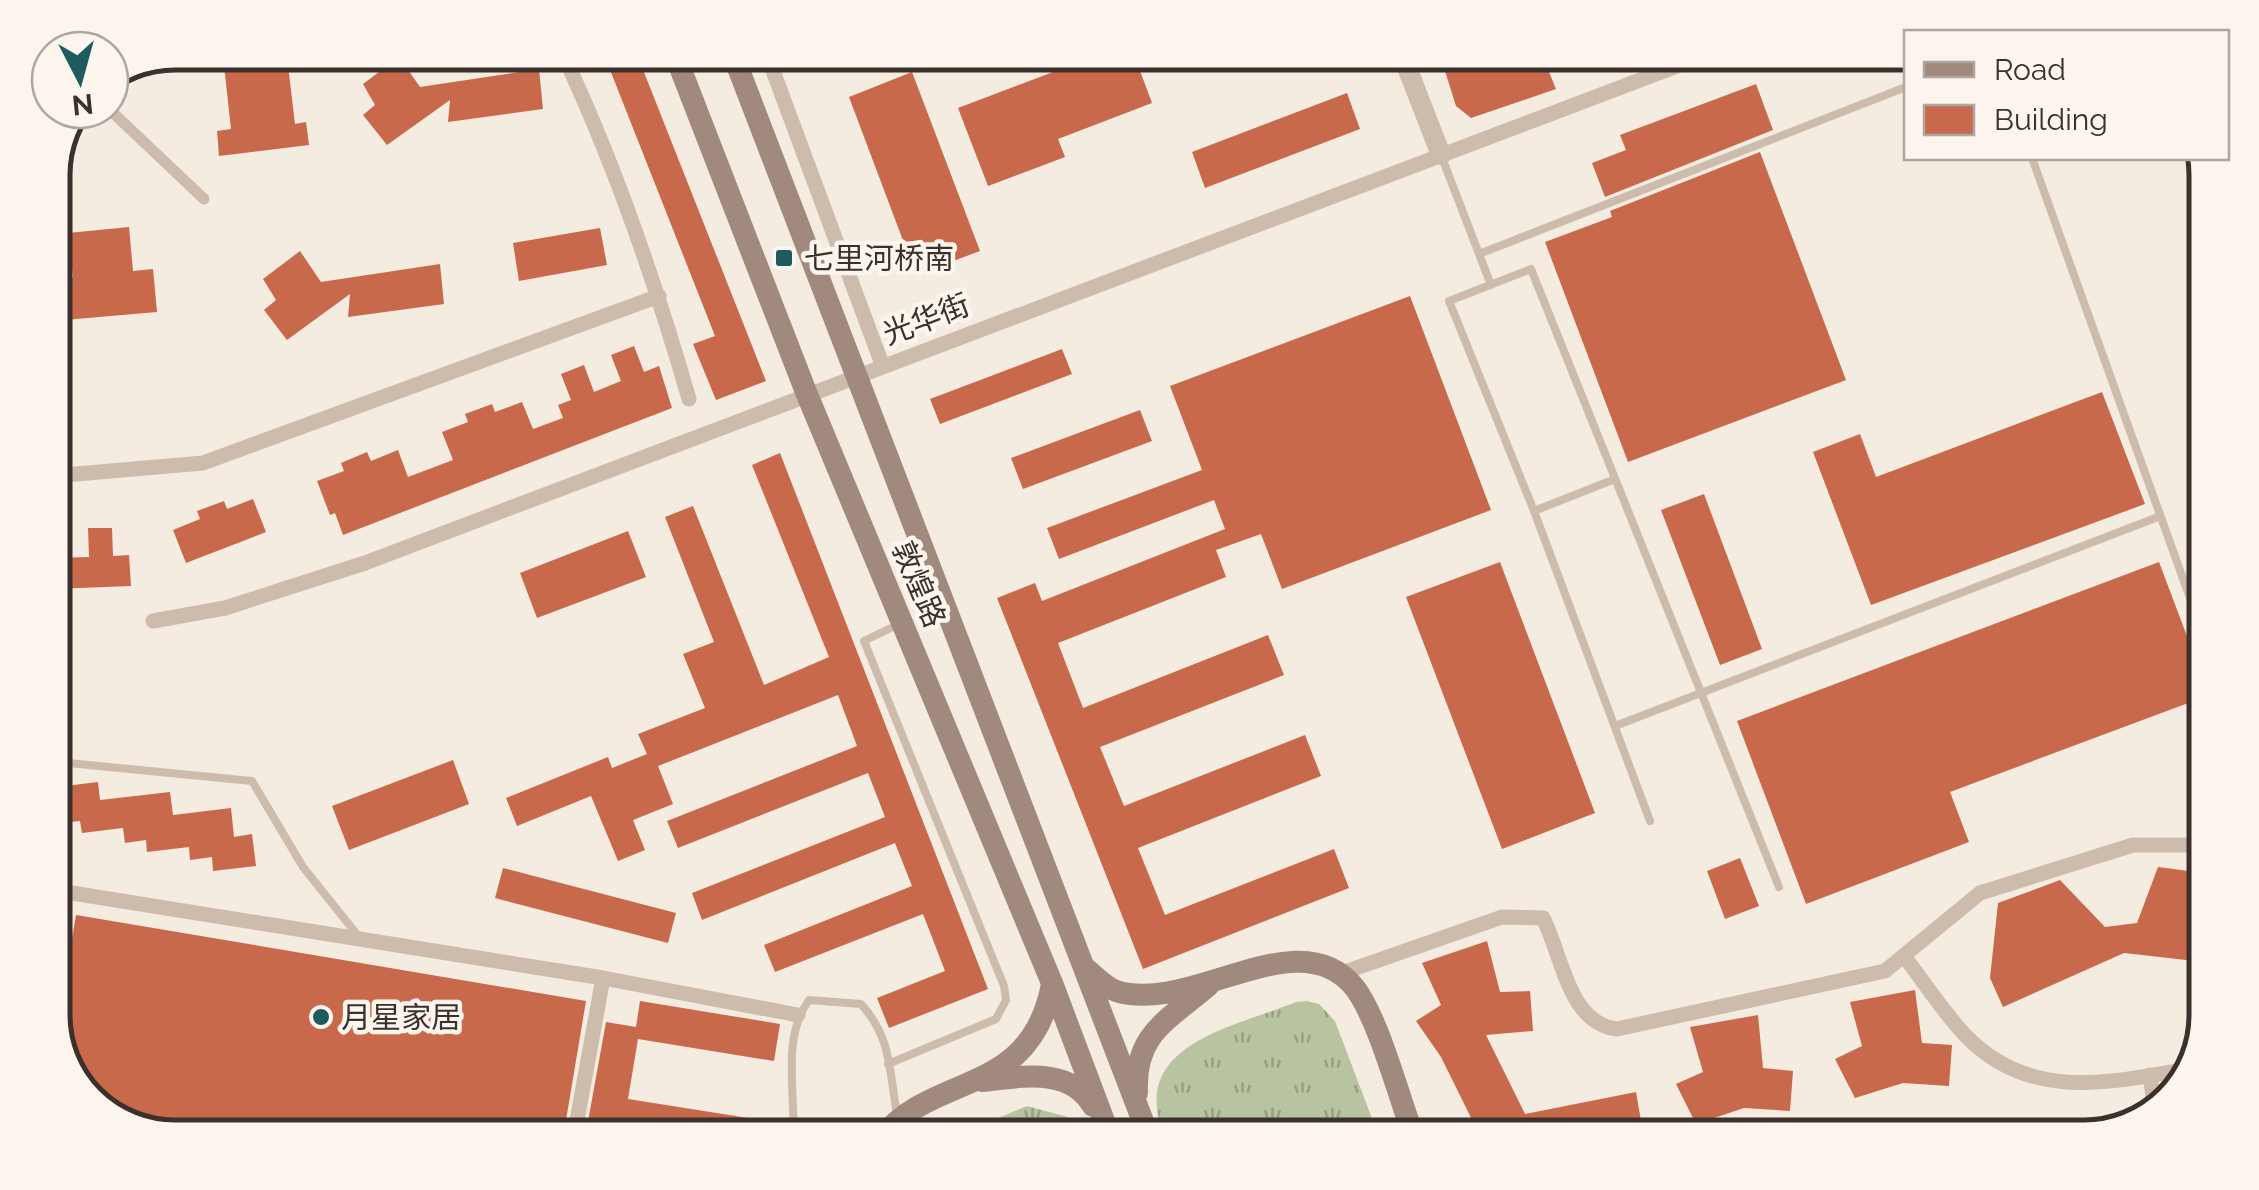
<svg xmlns="http://www.w3.org/2000/svg" width="2259" height="1190" font-family="Raleway,'Noto Sans SC',sans-serif">
<style>
.grass{fill:url(#grass-tufts)}
.building{fill:#c8694b}
.lines{fill:none;stroke-linecap:round;stroke-linejoin:round}
.service{stroke:#cdbbac;stroke-width:8}
.pedestrian{stroke:#cdbbac;stroke-width:11}
.minor{stroke:#cdbbac;stroke-width:15}
.tertiary{stroke:#cdbbac;stroke-width:20}
.secondary{stroke:#a18a7d;stroke-width:22}
.poi-dot{fill:#1f5a5e;stroke:#fbf5ee;stroke-width:4}
.labels{text-anchor:middle;dominant-baseline:central;stroke-width:9;stroke-linejoin:round;paint-order:stroke}
.poi-label{font-size:30px;fill:#3b302b;stroke:#fbf5ee;text-anchor:start}
.street-label{font-size:30px;fill:#3b302b;stroke:#fbf5ee}
.rim{fill:none;stroke:#3b302b;stroke-width:5}
</style>
<defs>
<pattern id="grass-tufts" width="24" height="20" patternUnits="userSpaceOnUse" patternTransform="scale(2.5)"><rect width="24" height="20" fill="#b8c4a0"/><path d="M3 7l-1-3M5 7V3M7 7l1-3M15 17l-1-3M17 17v-4M19 17l1-3" fill="none" stroke="#97a083"/></pattern>
</defs>
<rect width="100%" height="100%" fill="#f4ebe1"/>
<path class="grass" d="M 1307,1001 L 1319,1004 L 1335,1021 L 1379,1137 L 1165,1137 C 1126,1045 1232,1028 1296,1002 Z
M 1027,1106 L 1068,1117 L 1089,1137 L 951,1137 Z"/>
<path class="building" d="M 603,52 L 636,52 L 766,381 L 716,400 L 693,344 L 715,336 Z
M 1106,52 L 1133,52 L 1152,103 L 1058,139 L 1065,157 L 988,186 L 958,108 Z
M 1439,52 L 1473,52 L 1479,67 L 1516,52 L 1533,52 L 1537,63 L 1544,60 L 1556,89 L 1471,118 L 1456,106 Z
M 287,57 L 295,124 L 306,122 L 309,145 L 219,156 L 217,131 L 231,129 L 224,65 Z
M 399,57 L 420,87 L 539,69 L 543,109 L 448,122 L 450,100 L 387,145 L 363,115 L 375,105 L 363,84 Z
M 912,72 L 980,251 L 916,275 L 849,97 Z
M 1756,84 L 1773,130 L 1605,197 L 1592,163 L 1626,150 L 1620,135 Z
M 1347,93 L 1360,129 L 1205,188 L 1192,152 Z
M 1760,152 L 1846,380 L 1628,462 L 1545,242 L 1612,217 L 1610,211 Z
M 129,227 L 133,271 L 153,269 L 157,312 L 53,321 L 53,278 L 73,277 L 68,233 Z
M 600,228 L 607,265 L 519,281 L 513,243 Z
M 300,251 L 321,282 L 440,264 L 444,304 L 348,317 L 350,294 L 287,340 L 264,310 L 276,300 L 263,279 Z
M 1410,296 L 1491,510 L 1282,589 L 1261,534 L 1216,550 L 1226,577 L 1058,643 L 1083,708 L 1268,635 L 1284,675 L 1100,747 L 1124,806 L 1305,735 L 1321,776 L 1138,848 L 1165,915 L 1334,849 L 1349,888 L 1143,969 L 997,598 L 1035,583 L 1042,601 L 1225,529 L 1214,500 L 1059,559 L 1047,528 L 1202,470 L 1170,386 Z
M 634,346 L 644,372 L 659,366 L 672,408 L 343,535 L 335,513 L 330,515 L 317,481 L 344,471 L 341,463 L 367,452 L 371,461 L 398,450 L 408,477 L 453,460 L 442,432 L 468,422 L 465,414 L 492,404 L 495,412 L 522,402 L 533,429 L 563,418 L 558,405 L 571,400 L 561,374 L 584,365 L 594,392 L 621,381 L 611,355 Z
M 1062,349 L 1072,374 L 940,424 L 930,399 Z
M 2102,392 L 2145,504 L 1871,605 L 1813,452 L 1860,434 L 1876,477 Z
M 1140,410 L 1152,441 L 1023,489 L 1011,458 Z
M 780,453 L 988,989 L 889,1028 L 877,998 L 945,971 L 923,914 L 775,972 L 764,945 L 912,886 L 895,843 L 702,920 L 692,893 L 885,817 L 868,773 L 678,848 L 667,821 L 857,746 L 838,695 L 658,766 L 673,804 L 633,820 L 645,850 L 618,861 L 591,796 L 517,826 L 506,798 L 608,757 L 612,768 L 647,754 L 638,734 L 705,708 L 683,654 L 714,642 L 665,517 L 693,506 L 764,685 L 829,657 L 752,465 Z
M 1704,494 L 1762,649 L 1720,665 L 1661,510 Z
M 253,499 L 266,532 L 186,563 L 173,530 L 200,519 L 197,511 L 224,501 L 227,509 Z
M 88,528 L 112,528 L 113,556 L 129,555 L 131,586 L 53,589 L 53,558 L 89,557 Z
M 628,531 L 646,577 L 537,618 L 520,573 Z
M 1500,562 L 1595,813 L 1502,849 L 1406,597 Z
M 2159,562 L 2199,668 L 2199,699 L 1950,792 L 1969,842 L 1806,904 L 1737,721 Z
M 453,760 L 469,804 L 349,850 L 332,806 Z
M 98,782 L 100,800 L 170,792 L 173,815 L 231,808 L 234,837 L 252,834 L 256,866 L 213,871 L 212,857 L 190,860 L 189,847 L 147,852 L 146,840 L 125,843 L 123,828 L 82,833 L 80,821 L 61,823 L 57,787 Z
M 1740,858 L 1759,906 L 1725,919 L 1707,871 Z
M 2158,867 L 2196,872 L 2195,961 L 2124,953 L 2003,1007 L 1990,978 L 1998,903 L 2060,880 L 2105,927 L 2137,923 Z
M 503,868 L 676,913 L 668,943 L 495,898 Z
M 76,915 L 586,1001 L 563,1138 L 175,1138 L 120,1125 L 73,1083 L 56,1033 Z
M 1487,941 L 1500,992 L 1530,991 L 1533,1031 L 1486,1035 L 1525,1114 L 1636,1092 L 1644,1138 L 1481,1138 L 1441,1057 L 1416,1021 L 1441,1005 L 1422,963 Z
M 1915,990 L 1922,1043 L 1952,1045 L 1949,1086 L 1903,1083 L 1855,1098 L 1835,1059 L 1862,1046 L 1850,1002 Z
M 640,1001 L 780,1024 L 774,1061 L 638,1039 L 628,1099 L 786,1124 L 784,1138 L 585,1138 L 606,1022 L 636,1027 Z
M 1758,1015 L 1763,1068 L 1793,1071 L 1790,1111 L 1744,1108 L 1696,1124 L 1676,1084 L 1703,1072 L 1690,1027 Z"/>
<g class="lines">
<path class="service" d="M 1441,155 L 1491,285
M 2032,158 L 2200,626
M 1479,254 L 1906,87
M 1615,479 L 1534,511 L 1449,301 L 1531,269 L 1779,887
M 1534,511 L 1650,821
M 53,684 L 59,685 L 68,763 L 252,781 L 303,867 L 359,937
M 1615,726 L 2158,517
M 53,950 L 58,924
M 888,1064 L 996,1019 L 1006,1000 L 1004,986 L 864,641 L 901,623
M 793,1137 C 796,1093 781,1038 809,1000 L 861,1004 C 892,1038 889,1071 897,1114"/>
<path class="pedestrian" d="M 110,110 L 204,199"/>
<path class="minor" d="M 562,52 C 615,164 655,281 689,399
M 766,52 L 882,364
M 53,476 L 203,463 L 659,296
M 153,621 L 225,608 L 365,563 L 1714,52
M 53,890 L 603,978
M 1904,956 C 1924,982 1943,1012 1966,1036 C 2031,1103 2112,1082 2194,1068
M 1339,974 L 1502,917 L 1543,918 C 1563,957 1568,1023 1617,1029 L 1885,971 L 1980,893 L 2133,845 L 2197,845
M 2150,1075 L 2155,1111
M 574,1137 L 603,978 L 798,1015"/>
<path class="tertiary" d="M 1401,52 L 1441,155"/>
<path class="secondary" d="M 674,52 L 806,392 L 1052,983 L 1110,1137
M 732,52 L 1149,1137
M 1085,968 C 1094,975 1105,987 1116,991 C 1191,1015 1299,917 1355,988 C 1379,1020 1399,1098 1414,1137
M 982,1081 C 1021,1077 1070,1066 1093,1106
M 1137,1093 C 1134,1034 1167,1021 1208,986
M 882,1137 C 933,1072 1031,1098 1052,984"/>
</g>
<g class="poi-dot">
<rect x="774" y="248" width="20" height="20" rx="5"/>
<circle cx="321" cy="1017" r="10"/>
</g>
<g class="labels">
<g class="poi-label">
<text x="804" y="258">七里河桥南</text>
<text x="341" y="1017">月星家居</text>
</g>
<g class="street-label">
<text transform="translate(926 319) rotate(-21)">光华街</text>
<text transform="translate(919 584) rotate(67)">敦煌路</text>
</g>
</g>
<path d="M0 0H2259V1190H0ZM175 70H2084A105 105 0 0 1 2189 175V1015A105 105 0 0 1 2084 1120H175A105 105 0 0 1 70 1015V175A105 105 0 0 1 175 70Z" fill="#fbf5ee" fill-rule="evenodd"/>
<path class="rim" d="M175 70H2084A105 105 0 0 1 2189 175V1015A105 105 0 0 1 2084 1120H175A105 105 0 0 1 70 1015V175A105 105 0 0 1 175 70Z"/>
<rect x="1904" y="30" width="325" height="130" fill="#fbf5ee" stroke="#aea6a0" stroke-width="2.5"/>
<rect x="1924" y="62" width="50" height="15" fill="#a18a7d" stroke="#aea6a0" stroke-width="2.5"/>
<text x="1994" y="80" font-size="30" fill="#3b302b">Road</text>
<rect x="1924" y="105" width="50" height="30" fill="#c8694b" stroke="#aea6a0" stroke-width="2.5"/>
<text x="1994" y="130" font-size="30" fill="#3b302b">Building</text>
<g transform="translate(80 80) rotate(174)"><circle r="48" fill="#fbf5ee" stroke="#aea6a0" stroke-width="2.5"/>
<path d="M0-8L18 38L0 25L-18 38Z" fill="#1f5a5e"/>
<text y="-15" font-size="28" font-weight="bold" text-anchor="middle" fill="#3b302b">N</text>
</g>
</svg>
